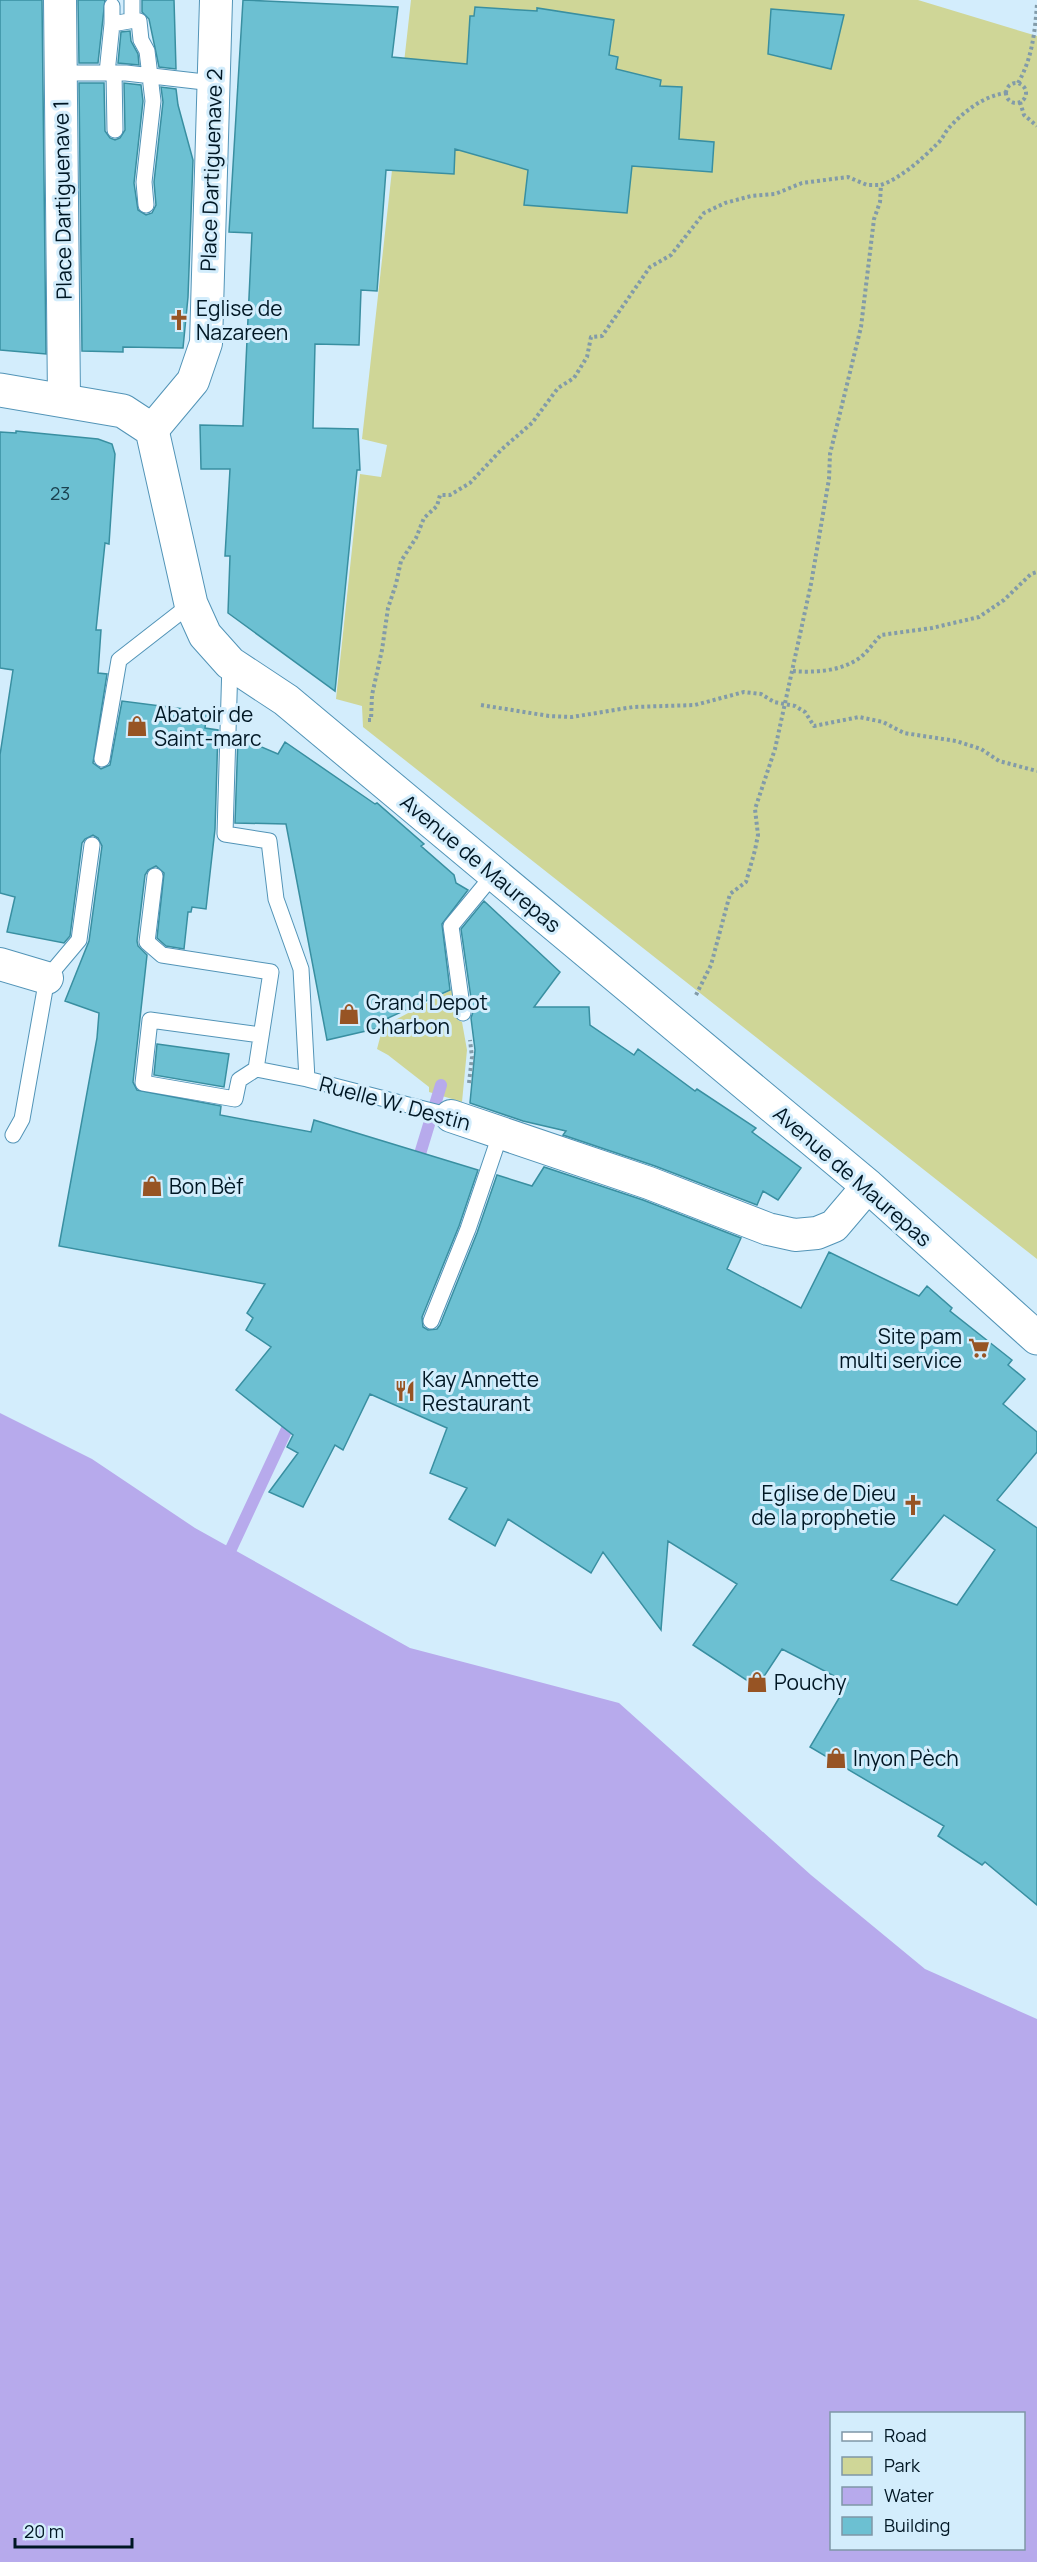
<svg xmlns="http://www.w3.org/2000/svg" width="1037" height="2562" font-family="Manrope,sans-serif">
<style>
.green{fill:#cfd697}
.water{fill:#b7aaec;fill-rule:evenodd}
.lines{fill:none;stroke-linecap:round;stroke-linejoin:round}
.stream{stroke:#b7aaec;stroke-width:12}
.building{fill:#6cc0d2;stroke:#398fa1;stroke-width:1.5;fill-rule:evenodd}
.service-casing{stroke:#5294b7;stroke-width:17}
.minor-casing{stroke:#5294b7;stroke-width:34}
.tertiary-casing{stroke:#5294b7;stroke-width:35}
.path{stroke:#829ba9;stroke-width:4;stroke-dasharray:3 3;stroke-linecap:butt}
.service{stroke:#fff;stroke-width:15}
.minor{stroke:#fff;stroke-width:32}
.tertiary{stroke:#fff;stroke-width:33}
.labels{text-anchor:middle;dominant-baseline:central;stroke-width:6;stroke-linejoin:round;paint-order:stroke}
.number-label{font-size:18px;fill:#1b4150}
.street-label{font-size:21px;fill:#001724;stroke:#d3edfc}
.poi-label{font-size:21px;fill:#001724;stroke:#d3edfc;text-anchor:start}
</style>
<rect width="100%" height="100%" fill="#d3edfc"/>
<path class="green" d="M 411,0 L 918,0 L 1037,36 L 1037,1259 L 363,727 L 362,706 L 336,699 L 360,474 L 381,477 L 387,445 L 362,439 Z
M 455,988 L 458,1020 L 462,1022 L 467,1050 L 462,1102 L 429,1092 L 429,1087 L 388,1055 L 377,1049 L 382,1030 L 397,1019 Z"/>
<path class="water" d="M 0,1413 L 92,1459 L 195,1528 L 410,1648 L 619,1703 L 811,1875 L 925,1969 L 1037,2019 L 1037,2562 L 0,2562 ZM 832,2414 L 1024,2414 L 1024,2548 L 832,2548 Z"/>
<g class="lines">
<path class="stream" d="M 416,1167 L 441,1085
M 231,1549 L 293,1416"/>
</g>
<path class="building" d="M 0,0 L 42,0 L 46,354 L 0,350 Z
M 78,0 L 105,0 L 98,63 L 79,63 Z
M 142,0 L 174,0 L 176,69 L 159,67 L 149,19 L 142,12 Z
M 243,0 L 398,7 L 392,57 L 467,64 L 470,16 L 474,16 L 475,7 L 537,11 L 537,8 L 614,20 L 609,55 L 618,57 L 616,69 L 661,80 L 660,86 L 682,87 L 679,139 L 714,142 L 712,172 L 632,166 L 627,213 L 524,205 L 528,170 L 455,149 L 454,174 L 386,170 L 377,291 L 361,290 L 359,345 L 315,344 L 313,428 L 358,429 L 360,470 L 357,470 L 335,691 L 228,613 L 230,556 L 225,556 L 230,469 L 201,469 L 200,425 L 243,426 L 252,233 L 229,232 Z
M 771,9 L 844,15 L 831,69 L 768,54 Z
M 130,31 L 131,41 L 138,54 L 139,65 L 118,63 L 121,32 Z
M 79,83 L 104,83 L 105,131 L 110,138 L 115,140 L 120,138 L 125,130 L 124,83 L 141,85 L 143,101 L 134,183 L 138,210 L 146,215 L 152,213 L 156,205 L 154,182 L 163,102 L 161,87 L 176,89 L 178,105 L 193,160 L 188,297 L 183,348 L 123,347 L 123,352 L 82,351 Z
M 16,431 L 98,439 L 112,444 L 115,454 L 109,544 L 105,543 L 96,630 L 101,630 L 98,673 L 107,674 L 93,763 L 101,769 L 110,765 L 122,701 L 207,712 L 205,728 L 218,730 L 215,829 L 206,909 L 192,907 L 191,912 L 188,912 L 184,949 L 166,946 L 157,938 L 164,873 L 156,866 L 148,870 L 145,875 L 137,941 L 138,946 L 147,955 L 133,1082 L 137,1090 L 221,1106 L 220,1115 L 311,1132 L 314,1120 L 478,1170 L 459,1226 L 422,1317 L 423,1327 L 428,1330 L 437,1329 L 440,1325 L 477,1233 L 497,1175 L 532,1186 L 544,1167 L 643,1200 L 741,1238 L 727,1269 L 801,1308 L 829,1252 L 919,1296 L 927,1286 L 952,1308 L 950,1311 L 1012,1360 L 1008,1365 L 1025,1379 L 1003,1404 L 1037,1432 L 1037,1452 L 997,1500 L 1037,1528 L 1037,1905 L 985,1862 L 982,1865 L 938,1836 L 944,1826 L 810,1747 L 848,1683 L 782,1649 L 757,1687 L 693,1645 L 737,1584 L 668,1541 L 661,1630 L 603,1552 L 591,1573 L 508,1519 L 495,1546 L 449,1519 L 467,1488 L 430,1473 L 447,1428 L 370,1394 L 343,1450 L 335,1445 L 303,1507 L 269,1492 L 298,1453 L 287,1447 L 293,1435 L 236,1390 L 271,1347 L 246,1330 L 253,1318 L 247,1313 L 265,1284 L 59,1246 L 97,1038 L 99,1013 L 65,1001 L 89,941 L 102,846 L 98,838 L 93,835 L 85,839 L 82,843 L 70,936 L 64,943 L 7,932 L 15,897 L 0,893 L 0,755 L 13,670 L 0,668 L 0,432 L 16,433 ZM 944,1515 L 995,1550 L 957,1605 L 891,1580 Z
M 238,737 L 278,754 L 285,742 L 375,804 L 377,803 L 424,844 L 421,846 L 454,875 L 456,883 L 468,890 L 442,924 L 450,990 L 388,1018 L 392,1025 L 327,1040 L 286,824 L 235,823 Z
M 484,901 L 560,972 L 534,1007 L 589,1007 L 590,1025 L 634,1055 L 638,1049 L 695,1091 L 697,1089 L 756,1128 L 752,1132 L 801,1168 L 778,1200 L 763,1191 L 757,1205 L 655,1166 L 563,1135 L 566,1131 L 523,1121 L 470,1103 L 475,1050 L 471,1018 L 473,1012 L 461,929 Z
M 157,1044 L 229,1054 L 224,1087 L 154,1075 Z"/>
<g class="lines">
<defs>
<path id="service" d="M 132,0 L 132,19 L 139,21 L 141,40 L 147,51 L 153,101 L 144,182 L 146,205
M 112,24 L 112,6
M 60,73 L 126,73 L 213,83
M 107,73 L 112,24 L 135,20
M 114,73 L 115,130
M 230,663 L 225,834 L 269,841 L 276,899 L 301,969 L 307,1079 L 451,1116
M 102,759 L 119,660 L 191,604
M 155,876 L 147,942 L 162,955 L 271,972 L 256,1069 L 307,1079
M 463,1013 L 451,926 L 494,874
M 256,1069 L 239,1080 L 235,1099 L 143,1083 L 150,1020 L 261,1035
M 13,1135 L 22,1119 L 47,978 L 79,940 L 92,845
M 431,1321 L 468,1229 L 501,1132"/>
<path id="minor" d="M 60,0 L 64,400
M 152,430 L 193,381 L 206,343 L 216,0
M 0,964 L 47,978
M 451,1116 L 649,1183 L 768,1229 L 795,1235 L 817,1233 L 834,1226 L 868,1186"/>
<path id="tertiary" d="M 0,390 L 123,411 L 152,430 L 191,604 L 205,635 L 230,663 L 286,700 L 868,1186 L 1037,1338"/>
</defs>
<use href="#service" class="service-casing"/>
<use href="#minor" class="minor-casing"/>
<use href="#tertiary" class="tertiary-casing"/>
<path class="path" d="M1006 93a10 10 0 1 1 20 0a10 10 0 1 1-20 0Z
M 1018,83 C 1032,59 1035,32 1037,4
M 1020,102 L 1024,115 L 1037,126
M 793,671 C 815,673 844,671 862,656 C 869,650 875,641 881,635 L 932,628 L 979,617 L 1004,600 L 1031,574 L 1037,572
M 481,705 L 549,716 L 572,717 L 633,707 L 695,705 L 744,692 L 761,694 L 774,702 L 795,706 L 805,712 L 814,726 L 859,717 L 883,722 L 904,733 L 956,741 L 981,749 L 999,761 L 1037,771
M 368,720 L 371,720 L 372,695 L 382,650 L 388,608 L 396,584 L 401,561 L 416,538 L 424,518 L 437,506 L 440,495 L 450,495 L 470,483 L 502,449 L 532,423 L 558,388 L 574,378 L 587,357 L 591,337 L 602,336 L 650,267 L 671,255 L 704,213 L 725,203 L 751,196 L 775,194 L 802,183 L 848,177 L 867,185 L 881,185
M 696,995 L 711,965 L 730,894 L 746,882 L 755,850 L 758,835 L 755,809 L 775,749 L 811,584 L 829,479 L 830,454 L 861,327 L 874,219 L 880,202 L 881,185 C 901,178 922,159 937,144 C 942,140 944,134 948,129 C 963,112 983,96 1006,93
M 469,1083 L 472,1057 L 470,1040"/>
<use href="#service" class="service"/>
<use href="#minor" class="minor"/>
<use href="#tertiary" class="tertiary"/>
</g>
<defs>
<symbol id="church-bare" viewBox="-9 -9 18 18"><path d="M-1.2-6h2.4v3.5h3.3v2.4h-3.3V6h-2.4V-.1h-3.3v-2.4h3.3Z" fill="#975424" stroke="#d3edfc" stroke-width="2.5" paint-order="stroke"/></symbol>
<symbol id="shop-bare" viewBox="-9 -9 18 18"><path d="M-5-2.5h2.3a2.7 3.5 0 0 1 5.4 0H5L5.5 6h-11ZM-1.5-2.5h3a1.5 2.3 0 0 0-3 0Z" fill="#975424" stroke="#d3edfc" stroke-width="2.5" paint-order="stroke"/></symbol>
<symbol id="supermarket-bare" viewBox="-9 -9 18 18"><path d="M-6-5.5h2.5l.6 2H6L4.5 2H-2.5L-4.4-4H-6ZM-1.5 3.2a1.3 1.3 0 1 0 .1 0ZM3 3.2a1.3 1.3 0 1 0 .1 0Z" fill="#975424" stroke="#d3edfc" stroke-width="2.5" paint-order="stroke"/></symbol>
<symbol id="restaurant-bare" viewBox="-9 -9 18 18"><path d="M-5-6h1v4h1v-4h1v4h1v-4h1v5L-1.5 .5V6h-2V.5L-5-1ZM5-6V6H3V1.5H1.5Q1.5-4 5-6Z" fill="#975424" stroke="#d3edfc" stroke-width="2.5" paint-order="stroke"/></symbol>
</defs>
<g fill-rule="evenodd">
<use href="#church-bare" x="164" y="305" width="30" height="30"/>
<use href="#shop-bare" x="122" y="711" width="30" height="30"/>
<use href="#shop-bare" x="334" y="999" width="30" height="30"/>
<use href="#shop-bare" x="137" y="1171" width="30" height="30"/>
<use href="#supermarket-bare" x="964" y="1333" width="30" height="30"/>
<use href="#restaurant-bare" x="390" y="1376" width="30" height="30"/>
<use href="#church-bare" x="898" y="1490" width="30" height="30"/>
<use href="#shop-bare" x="742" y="1667" width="30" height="30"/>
<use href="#shop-bare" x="821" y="1743" width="30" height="30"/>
</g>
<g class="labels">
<g class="number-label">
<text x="60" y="493">23</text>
</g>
<g class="street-label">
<text transform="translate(211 170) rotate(-88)">Place Dartiguenave 2</text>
<text transform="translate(62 200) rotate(-91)">Place Dartiguenave 1</text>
<text transform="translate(481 863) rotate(40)">Avenue de Maurepas</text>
<text transform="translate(395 1103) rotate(15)">Ruelle W. Destin</text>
<text transform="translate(853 1176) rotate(41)">Avenue de Maurepas</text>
</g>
<g class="poi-label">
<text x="196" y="308">Eglise de<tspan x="196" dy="24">Nazareen</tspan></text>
<text x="154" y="714">Abatoir de<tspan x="154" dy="24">Saint-marc</tspan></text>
<text x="366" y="1002">Grand Depot<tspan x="366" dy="24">Charbon</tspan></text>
<text x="169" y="1186">Bon Bèf</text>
<text x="962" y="1336" text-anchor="end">Site pam<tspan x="962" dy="24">multi service</tspan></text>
<text x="422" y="1379">Kay Annette<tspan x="422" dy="24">Restaurant</tspan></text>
<text x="896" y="1493" text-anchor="end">Eglise de Dieu<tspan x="896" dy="24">de la prophetie</tspan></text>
<text x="774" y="1682">Pouchy</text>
<text x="853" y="1758">Inyon Pèch</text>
</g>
</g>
<rect x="830" y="2412" width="195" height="138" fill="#d3edfc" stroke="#7f97a6" stroke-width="1.5"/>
<rect x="842" y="2432" width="30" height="9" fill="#ffffff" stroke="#7f97a6" stroke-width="1.5"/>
<text x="884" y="2442" font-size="18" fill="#001724">Road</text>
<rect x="842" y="2457" width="30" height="18" fill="#cfd697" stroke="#7f97a6" stroke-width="1.5"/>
<text x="884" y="2472" font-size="18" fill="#001724">Park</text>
<rect x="842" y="2487" width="30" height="18" fill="#b7aaec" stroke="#7f97a6" stroke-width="1.5"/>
<text x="884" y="2502" font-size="18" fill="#001724">Water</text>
<rect x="842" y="2517" width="30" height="18" fill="#6cc0d2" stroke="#7f97a6" stroke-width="1.5"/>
<text x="884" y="2532" font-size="18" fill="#001724">Building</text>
<path d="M15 2538v9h117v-9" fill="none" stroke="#001724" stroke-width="3"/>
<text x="24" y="2538" font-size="18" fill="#001724" stroke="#d3edfc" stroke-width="4.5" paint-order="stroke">20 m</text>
</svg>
